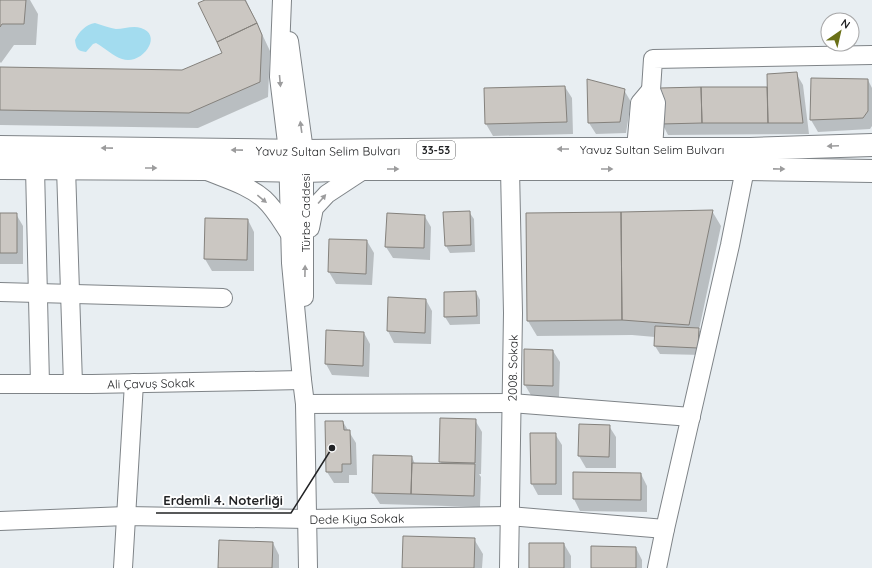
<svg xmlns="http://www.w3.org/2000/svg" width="872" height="568" font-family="Quicksand,sans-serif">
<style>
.water{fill:#a3dcef}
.shadow{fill:#0003}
.building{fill:#cbc7c2;stroke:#84817c}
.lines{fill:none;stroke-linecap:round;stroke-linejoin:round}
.minor-casing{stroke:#7f8488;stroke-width:20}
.major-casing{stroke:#7f8488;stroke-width:24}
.minor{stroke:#fff;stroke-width:18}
.major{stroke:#fff;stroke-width:22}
.oneway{fill:#9c9c9d}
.labels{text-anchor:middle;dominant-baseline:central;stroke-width:3.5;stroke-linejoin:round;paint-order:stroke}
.shield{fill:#fff;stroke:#646566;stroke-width:1}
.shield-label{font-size:11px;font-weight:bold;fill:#222325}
.street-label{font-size:12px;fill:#222325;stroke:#fff}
.leader{fill:none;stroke:#222325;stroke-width:1.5}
.callout-dot{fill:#222325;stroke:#fff;stroke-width:1.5}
.callout-label{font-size:13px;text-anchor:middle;font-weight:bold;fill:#222325;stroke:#fff;stroke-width:3.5;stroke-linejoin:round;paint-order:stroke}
</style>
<rect width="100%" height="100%" fill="#e8eef2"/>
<path class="water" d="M 95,23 C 102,25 110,28 116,29 C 124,29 133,25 141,28 C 164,35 142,66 122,59 C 113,56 105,48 96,43 L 93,44 L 86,52 C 78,51 76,49 75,40 C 79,32 86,24 95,23 Z"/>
<path class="shadow" d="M 0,0 L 30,0 L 38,14 L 36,45 L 14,45 L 1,63 L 0,62 Z
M 207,0 L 246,0 L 270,51 L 268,97 L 198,128 L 0,125 L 0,68 L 182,71 L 224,53 Z
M 796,73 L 803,85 L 809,134 L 668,135 L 662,123 L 661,89 L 768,88 Z
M 812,79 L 868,80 L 872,88 L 872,126 L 870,129 L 818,132 L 811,120 Z
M 565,87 L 572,98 L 573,134 L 493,136 L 486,124 Z
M 624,90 L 631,102 L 626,133 L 596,134 L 589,123 Z
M 712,211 L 721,226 L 699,330 L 703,336 L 702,355 L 660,354 L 655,346 L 655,337 L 632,335 L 537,336 L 528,321 Z
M 469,212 L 474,219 L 475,252 L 450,253 L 446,246 Z
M 0,214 L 16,214 L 23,226 L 23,264 L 0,264 Z
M 424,215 L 431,227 L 430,260 L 393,258 L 386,247 Z
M 248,220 L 254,232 L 254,271 L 212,271 L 205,259 Z
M 330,240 L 367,241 L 374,253 L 372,285 L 336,284 L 329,272 Z
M 476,292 L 480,300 L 480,324 L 450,325 L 445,317 Z
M 389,298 L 426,300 L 432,311 L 431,344 L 394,343 L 388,331 Z
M 364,333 L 370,344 L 369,377 L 332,375 L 326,364 Z
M 525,350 L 553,351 L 560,362 L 559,397 L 532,397 L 525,385 Z
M 475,420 L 482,432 L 481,474 L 479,474 L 481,477 L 480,507 L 380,504 L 373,493 L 412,457 L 415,464 L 442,464 L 440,461 Z
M 343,422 L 356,443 L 357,475 L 349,475 L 349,483 L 334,483 L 327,472 Z
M 580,425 L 609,426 L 616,437 L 616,468 L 586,468 L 579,456 Z
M 555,434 L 562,445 L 562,495 L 538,495 L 532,484 Z
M 641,474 L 647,486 L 647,512 L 580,511 L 574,499 Z
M 474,539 L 483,554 L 482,568 L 403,568 Z
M 273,543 L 279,555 L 279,568 L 219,568 Z
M 564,544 L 571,556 L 571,568 L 530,568 Z
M 636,548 L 642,560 L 642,568 L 592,568 Z"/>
<path class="building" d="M 0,0 L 26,0 L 24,24 L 2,24 L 0,27 Z
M 205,0 L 245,0 L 257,23 L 217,42 L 198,3 Z
M 257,23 L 262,35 L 260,82 L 189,113 L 0,110 L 0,67 L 182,70 L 222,53 L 217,42 Z
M 797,72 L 803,123 L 768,123 L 767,74 Z
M 811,78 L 868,79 L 868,111 L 863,118 L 810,120 Z
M 587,79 L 625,89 L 620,122 L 588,123 Z
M 565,86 L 567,122 L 485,124 L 484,88 Z
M 701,87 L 702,123 L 661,124 L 660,88 Z
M 701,87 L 767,87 L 768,123 L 702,123 Z
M 713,210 L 689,325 L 622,320 L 621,212 Z
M 470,211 L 471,245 L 445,246 L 443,212 Z
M 621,212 L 622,320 L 527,321 L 526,213 Z
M 0,213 L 17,213 L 17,253 L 0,253 Z
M 387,213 L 425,215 L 424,248 L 385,247 Z
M 205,218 L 248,219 L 247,260 L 204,259 Z
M 329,239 L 367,240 L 366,274 L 328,272 Z
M 476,291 L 477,316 L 444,317 L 444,292 Z
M 388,297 L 426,299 L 425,333 L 387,331 Z
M 655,326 L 699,328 L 698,348 L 654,346 Z
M 326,330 L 364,332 L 363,366 L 325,364 Z
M 524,349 L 553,350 L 553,386 L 524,385 Z
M 440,418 L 476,419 L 475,463 L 439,462 Z
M 325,421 L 343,421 L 344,430 L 350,430 L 351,464 L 342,464 L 342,472 L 326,472 Z
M 579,424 L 610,425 L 609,457 L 578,456 Z
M 530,433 L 556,433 L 556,484 L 531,484 Z
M 373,455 L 412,456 L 411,494 L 372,493 Z
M 412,463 L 475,464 L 474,496 L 411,494 Z
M 573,472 L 641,473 L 641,500 L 573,499 Z
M 403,536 L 475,538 L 474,568 L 402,568 Z
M 219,540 L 273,542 L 272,568 L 218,568 Z
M 529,543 L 564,543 L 564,568 L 529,568 Z
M 591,546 L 636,547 L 636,568 L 591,568 Z"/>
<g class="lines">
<defs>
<g id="minor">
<path d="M 282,0 L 279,77 L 288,151 L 291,263 L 302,380 L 305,404 L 308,568"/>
<path d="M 289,41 L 304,151 L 304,297"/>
<path d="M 636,149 L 640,103 L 651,90"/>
<path d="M 653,149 L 656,103 L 651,90 L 653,59 L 872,55"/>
<path d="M 35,168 L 40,384"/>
<path d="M 66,168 L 73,384"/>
<path d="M 207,171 C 226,179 248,185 264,199 C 275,209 282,222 290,234"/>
<path d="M 310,228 L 314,208 L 327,194 L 365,169"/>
<path d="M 0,292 L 223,298"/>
<path id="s1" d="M 0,384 L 92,384 L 302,380"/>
<path d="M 305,404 L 511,403 L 691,417"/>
<path id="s2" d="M 0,521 L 126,516 L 307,519 L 509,516 L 665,529"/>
<path d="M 123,568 L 134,383"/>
<path id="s3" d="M 509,568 L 513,313 L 510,169"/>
<path d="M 657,568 L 665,529 L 730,245 L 745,169"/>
</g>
<g id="major">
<path id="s4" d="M 0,147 L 304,151 L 509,149 L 750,149 L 872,145"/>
<path d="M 0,168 L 203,169 L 305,171 L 365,169 L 745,169 L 872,171"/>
</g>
</defs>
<use href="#minor" class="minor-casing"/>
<use href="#major" class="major-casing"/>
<use href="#minor" class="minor"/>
<use href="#major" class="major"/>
</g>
<defs><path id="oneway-solid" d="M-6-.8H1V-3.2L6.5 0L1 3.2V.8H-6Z"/></defs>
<g class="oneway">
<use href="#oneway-solid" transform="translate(280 81) rotate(85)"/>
<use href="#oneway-solid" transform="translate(301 127) rotate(-98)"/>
<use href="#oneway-solid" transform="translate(833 146) rotate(178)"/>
<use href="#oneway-solid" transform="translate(107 148) rotate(-179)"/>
<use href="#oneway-solid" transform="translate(563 149) rotate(-180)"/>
<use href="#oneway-solid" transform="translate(237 150) rotate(-179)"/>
<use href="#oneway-solid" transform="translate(151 168)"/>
<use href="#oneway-solid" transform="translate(393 169)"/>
<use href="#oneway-solid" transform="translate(607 169)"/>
<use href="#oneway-solid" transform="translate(779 169) rotate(1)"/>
<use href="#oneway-solid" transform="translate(262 199) rotate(39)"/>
<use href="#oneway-solid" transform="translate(322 199) rotate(-49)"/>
<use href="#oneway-solid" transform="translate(305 271) rotate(-89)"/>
</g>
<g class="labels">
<rect class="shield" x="417" y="141" width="38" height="18" rx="3"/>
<g class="shield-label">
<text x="436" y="150">33-53</text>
</g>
<g class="street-label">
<text stroke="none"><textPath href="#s4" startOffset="652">Yavuz Sultan Selim Bulvarı</textPath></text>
<text stroke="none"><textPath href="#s4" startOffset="328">Yavuz Sultan Selim Bulvarı</textPath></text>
<text transform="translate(305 213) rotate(-90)">Türbe Caddesi</text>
<text stroke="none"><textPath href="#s3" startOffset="200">2008. Sokak</textPath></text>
<text stroke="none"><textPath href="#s1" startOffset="151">Ali Çavuş Sokak</textPath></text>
<text stroke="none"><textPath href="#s2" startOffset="357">Dede Kiya Sokak</textPath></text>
</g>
</g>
<path class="leader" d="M332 448L291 513H156"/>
<circle class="callout-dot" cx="332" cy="448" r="4"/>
<g class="callout-label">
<text x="223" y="505">Erdemli 4. Noterliği</text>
</g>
<g transform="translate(840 32) rotate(34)"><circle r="19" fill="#ffffff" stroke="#a7a7a8"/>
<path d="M0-3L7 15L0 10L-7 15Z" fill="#6a7017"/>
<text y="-6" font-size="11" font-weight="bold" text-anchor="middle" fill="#222325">N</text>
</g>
</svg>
